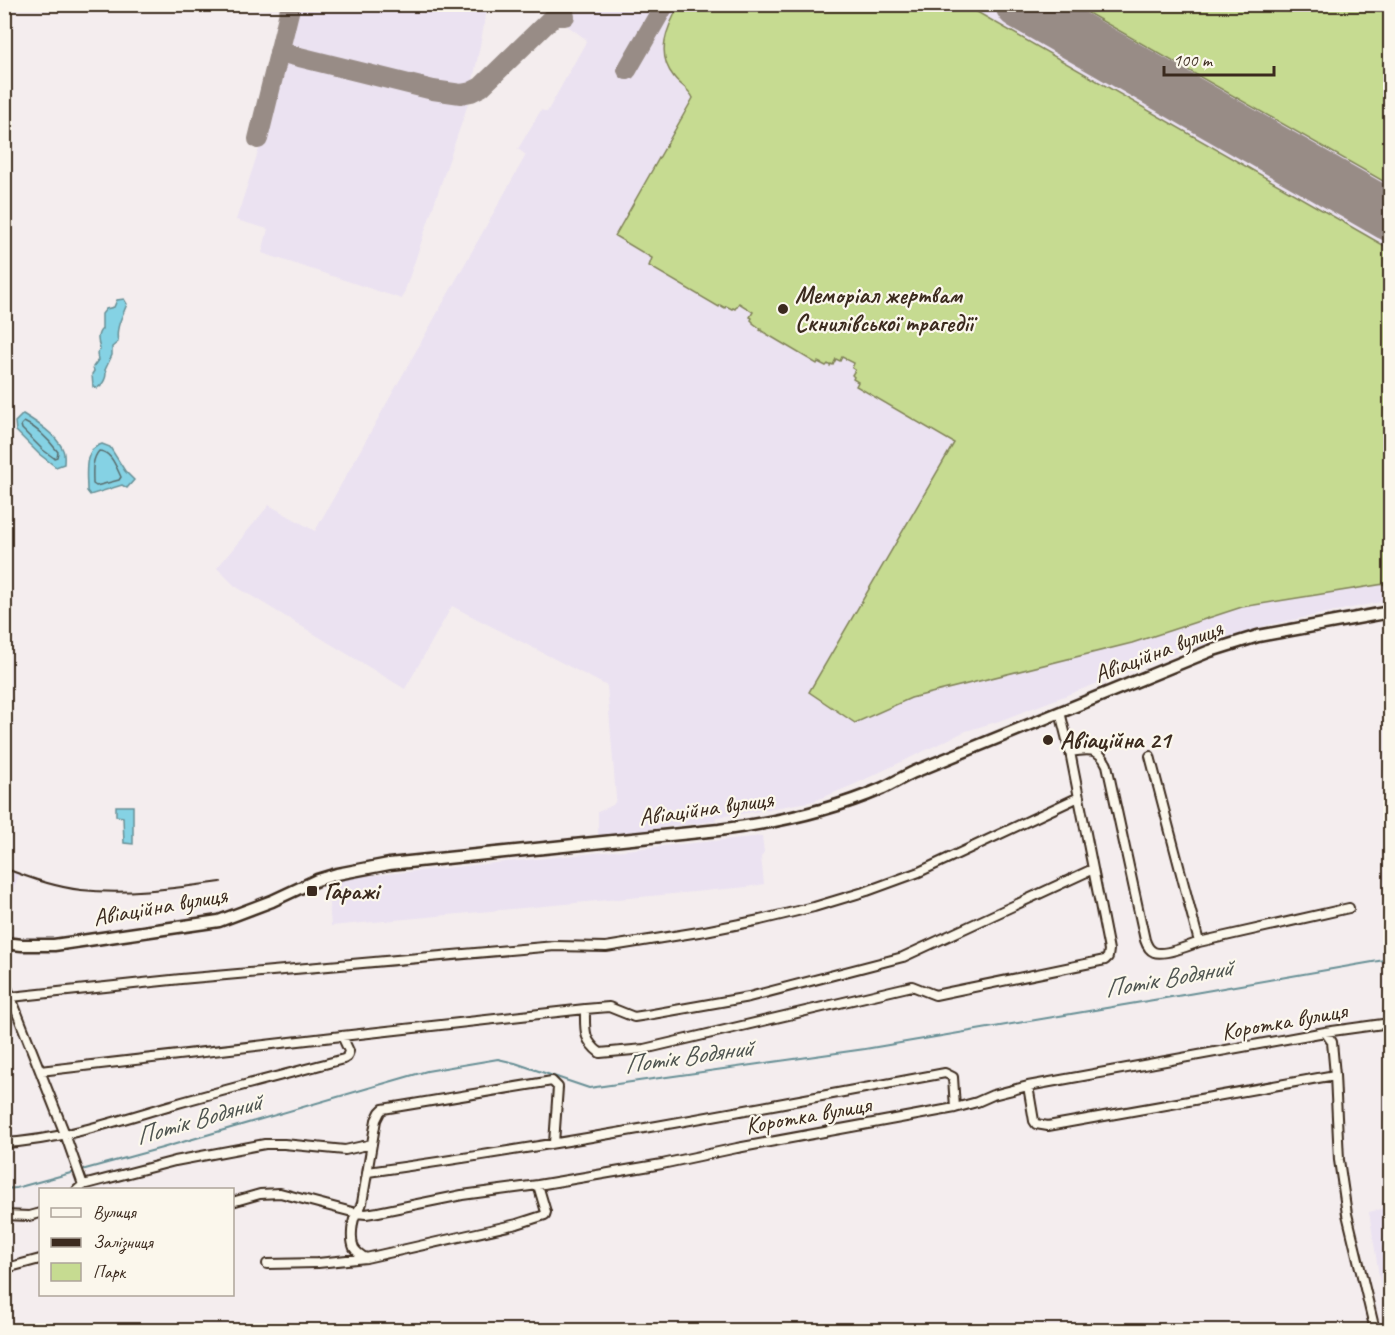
<svg xmlns="http://www.w3.org/2000/svg" width="1395" height="1335" font-family="Caveat,sans-serif">
<style>
.built{fill:#ebe2f1}
.green{fill:#c6db91;stroke:#808258;stroke-width:1.5}
.water{fill:#85d2e4;stroke:#678f95;stroke-width:1.5}
.lines{fill:none;stroke-linecap:round;stroke-linejoin:round}
.shore{stroke:#596d6d;stroke-width:1.5}
.stream{stroke:#678f95;stroke-width:2}
.taxiway{stroke:#988c86;stroke-width:20}
.runway{stroke:#988c86;stroke-width:50}
.street-casing{stroke:#3b2a1e;stroke-width:12}
.secondary-casing{stroke:#3b2a1e;stroke-width:15}
.street{stroke:#fbf7ec;stroke-width:8}
.secondary{stroke:#fbf7ec;stroke-width:10}
.rail{stroke:#3b2a1e;stroke-width:2}
.poi-dot{fill:#3b2a1e;stroke:#fbf7ec;stroke-width:2}
.labels{text-anchor:middle;dominant-baseline:central;stroke-width:4.5;stroke-linejoin:round;paint-order:stroke}
.poi-label{font-size:24px;font-weight:bold;fill:#3b2a1e;stroke:#fbf7ec;text-anchor:start}
.street-label{font-size:24px;fill:#3b2a1e;stroke:#fbf7ec}
.water-label{font-size:26px;font-style:italic;fill:#4e5450;stroke:#fbf7ec}
</style>
<rect width="100%" height="100%" fill="#f4edee"/>
<filter id="ink" filterUnits="userSpaceOnUse"><feTurbulence type="fractalNoise" baseFrequency=".0167" numOctaves="2"/><feDisplacementMap in="SourceGraphic" scale="12" xChannelSelector="R" yChannelSelector="G"/><feConvolveMatrix kernelMatrix="1 2 1 2 8 2 1 2 1" color-interpolation-filters="sRGB"/></filter>
<g filter="url(#ink)">
<path class="built" d="M 299,5 L 488,5 L 469,101 L 402,299 L 262,253 L 268,229 L 236,220 L 272,109 Z
M 516,5 L 545,5 L 542,9 L 531,13 L 521,10 Z
M 577,5 L 1390,5 L 1390,600 L 1268,625 L 1171,655 L 999,721 L 966,731 L 853,785 L 814,801 L 747,813 L 716,817 L 715,821 L 598,836 L 598,812 L 613,805 L 615,802 L 616,798 L 607,686 L 452,606 L 405,689 L 235,586 L 217,568 L 269,505 L 315,531 L 526,155 L 518,149 L 541,110 L 547,112 L 587,40 L 565,24 Z
M 762,836 L 764,852 L 761,857 L 764,884 L 747,887 L 331,926 L 327,880 Z
M 5,870 L 19,875 L 11,894 L 6,897 L 5,897 Z
M 1390,1207 L 1390,1285 L 1381,1288 L 1369,1212 Z"/>
<path class="green" d="M 680,4 L 965,5 L 1390,249 L 1390,583 L 1242,607 L 1132,643 L 911,698 L 855,723 L 809,692 L 954,443 L 856,386 L 858,382 L 853,379 L 854,377 L 852,375 L 855,370 L 852,368 L 854,363 L 842,357 L 840,361 L 836,359 L 833,365 L 831,364 L 830,366 L 828,364 L 826,366 L 818,362 L 817,364 L 760,330 L 761,329 L 753,323 L 753,322 L 751,320 L 752,318 L 750,317 L 753,312 L 739,303 L 735,309 L 733,308 L 732,309 L 726,306 L 725,308 L 720,305 L 719,307 L 649,266 L 652,258 L 615,236 L 693,98 C 689,89 680,85 674,77 C 655,54 667,27 680,4 Z
M 551,5 L 551,4 L 577,5 L 571,15 L 556,9 L 551,10 Z
M 1074,5 L 1382,5 L 1390,9 L 1390,185 Z"/>
<path class="water" d="M 124,299 L 127,304 C 122,317 115,328 118,342 L 112,347 L 112,355 L 105,370 C 108,376 103,385 97,388 L 93,387 L 92,374 L 94,371 L 93,367 L 98,360 L 97,353 L 100,349 C 98,341 96,335 102,329 L 102,314 L 106,309 L 114,307 L 117,300 Z
M 23,414 C 36,422 57,435 63,450 C 65,454 64,460 64,464 L 56,467 L 39,454 L 16,431 L 15,422 Z
M 102,444 L 110,447 L 125,471 L 134,480 L 127,488 L 122,485 L 90,495 L 87,491 C 87,475 82,449 102,444 Z
M 116,806 L 133,806 L 133,844 L 124,843 L 123,817 L 116,816 Z"/>
<g class="lines">
<path class="shore" d="M 24,422 C 38,428 49,440 58,452 L 57,457 L 54,458 L 43,450 L 22,429 L 21,425 Z
M 99,451 C 111,451 116,467 121,477 L 119,480 L 96,486 L 93,484 C 93,473 91,460 99,451 Z"/>
<path class="stream" d="M 4,1189 L 16,1188 L 162,1148 L 427,1071 L 498,1059 L 515,1063 L 589,1088 L 865,1049 L 1183,995 L 1390,959"/>
<path class="taxiway" d="M 279,52 L 433,90 L 461,94 L 471,92 L 481,87 L 554,16 L 565,16
M 627,70 L 665,4
M 258,139 L 291,4"/>
<path class="runway" d="M 1020,4 L 1390,216"/>
<defs>
<path id="street" d="M 1070,752 C 1087,749 1099,747 1107,765 L 1145,940 C 1147,946 1149,950 1154,952 C 1164,956 1189,946 1199,942 L 1349,908
M 1150,756 L 1199,942
M 4,980 L 65,1134 L 83,1185
M 11,997 L 181,979 L 555,946 L 606,947 L 705,931 L 760,920 L 814,907 L 867,891 L 919,872 L 1079,797
M 585,1009 C 585,1030 583,1040 600,1053 L 644,1049 L 912,986 L 935,995 L 1105,960 L 1108,957 L 1109,950 L 1070,752 L 1060,712
M 1325,1032 L 1332,1042 L 1335,1075 L 1339,1160 L 1347,1214 L 1375,1330
M 40,1071 L 342,1036 L 585,1009 L 609,1007 L 634,1017 L 647,1015 L 749,997 L 903,957 L 1093,869
M 1028,1086 L 1034,1121 L 1036,1124 L 1048,1126 L 1335,1075
M 4,1143 C 62,1140 119,1120 175,1104 C 231,1088 287,1074 344,1059 L 347,1057 L 349,1051 L 342,1036
M 368,1172 C 561,1145 753,1109 945,1073 L 953,1077 L 955,1108
M 77,1190 L 83,1185 L 175,1161 L 265,1144 L 284,1144 L 345,1150 L 372,1144
M 232,1202 L 260,1194 L 280,1193 L 356,1213 L 366,1214 L 378,1212 L 462,1195 L 538,1185 L 662,1164 L 737,1148 L 955,1108 L 977,1102 L 993,1095 L 1028,1086 L 1325,1032 L 1390,1023
M 4,1215 L 29,1216 L 40,1213
M 366,1258 C 362,1256 357,1253 354,1248 C 350,1239 352,1220 357,1212 C 359,1209 361,1207 362,1203 L 376,1120 L 380,1112 L 383,1109 L 552,1081 L 558,1087 L 554,1143
M 267,1264 L 318,1263 L 366,1258 L 517,1224 L 545,1215 L 546,1212 L 538,1185
M 4,1268 L 14,1266 L 40,1259"/>
<path id="secondary" d="M 4,943 L 22,945 L 54,945 L 219,921 L 272,901 L 317,880 L 337,874 L 389,864 L 719,830 C 774,823 830,811 881,789 C 892,784 903,777 914,772 L 1210,651 L 1258,636 L 1390,612"/>
</defs>
<use href="#street" class="street-casing"/>
<use href="#secondary" class="secondary-casing"/>
<use href="#street" class="street"/>
<use href="#secondary" class="secondary"/>
<path class="rail" d="M 4,868 C 29,878 55,887 81,890 C 128,895 175,888 221,882"/>
</g>
</g>
<g class="poi-dot">
<circle cx="783" cy="309" r="6"/>
<circle cx="1048" cy="740" r="6"/>
<rect x="306" y="885" width="12" height="12" rx="3"/>
</g>
<g class="labels">
<g class="poi-label">
<text x="795" y="295">Меморіал жертвам<tspan x="795" dy="28">Скнилівської трагедії</tspan></text>
<text x="1060" y="740">Авіаційна 21</text>
<text x="324" y="891">Гаражі</text>
</g>
<g class="street-label">
<text transform="translate(1158 651) rotate(-21)">Авіаційна вулиця</text>
<text transform="translate(706 808) rotate(-8)">Авіаційна вулиця</text>
<text transform="translate(160 906) rotate(-10)">Авіаційна вулиця</text>
<text transform="translate(1284 1021) rotate(-10)">Коротка вулиця</text>
<text transform="translate(808 1115) rotate(-10)">Коротка вулиця</text>
</g>
<g class="water-label">
<text transform="translate(1168 978) rotate(-10)">Потік Водяний</text>
<text transform="translate(688 1056) rotate(-8)">Потік Водяний</text>
<text transform="translate(198 1119) rotate(-16)">Потік Водяний</text>
</g>
</g>
<rect width="1395" height="1335" fill="none" stroke="#fbf7ec" stroke-width="24"/>
<rect x="12" y="12" width="1371" height="1311" fill="none" stroke="#3b2a1e" stroke-width="2" filter="url(#ink)"/>
<rect x="39" y="1188" width="195" height="108" fill="#fbf7ec" stroke="#aea59a" stroke-width="1.5"/>
<rect x="51" y="1208" width="30" height="9" fill="#fbf7ec" stroke="#aea59a" stroke-width="1.5"/>
<text x="93" y="1218" font-size="18" fill="#3b2a1e">Вулиця</text>
<rect x="51" y="1238" width="30" height="9" fill="#3b2a1e" stroke="#aea59a" stroke-width="1.5"/>
<text x="93" y="1248" font-size="18" fill="#3b2a1e">Залізниця</text>
<rect x="51" y="1263" width="30" height="18" fill="#c6db91" stroke="#aea59a" stroke-width="1.5"/>
<text x="93" y="1278" font-size="18" fill="#3b2a1e">Парк</text>
<path d="M1164 66v9h110v-9" fill="none" stroke="#3b2a1e" stroke-width="3"/>
<text x="1173" y="66" font-size="18" fill="#3b2a1e" stroke="#fbf7ec" stroke-width="4.5" paint-order="stroke">100 m</text>
</svg>
